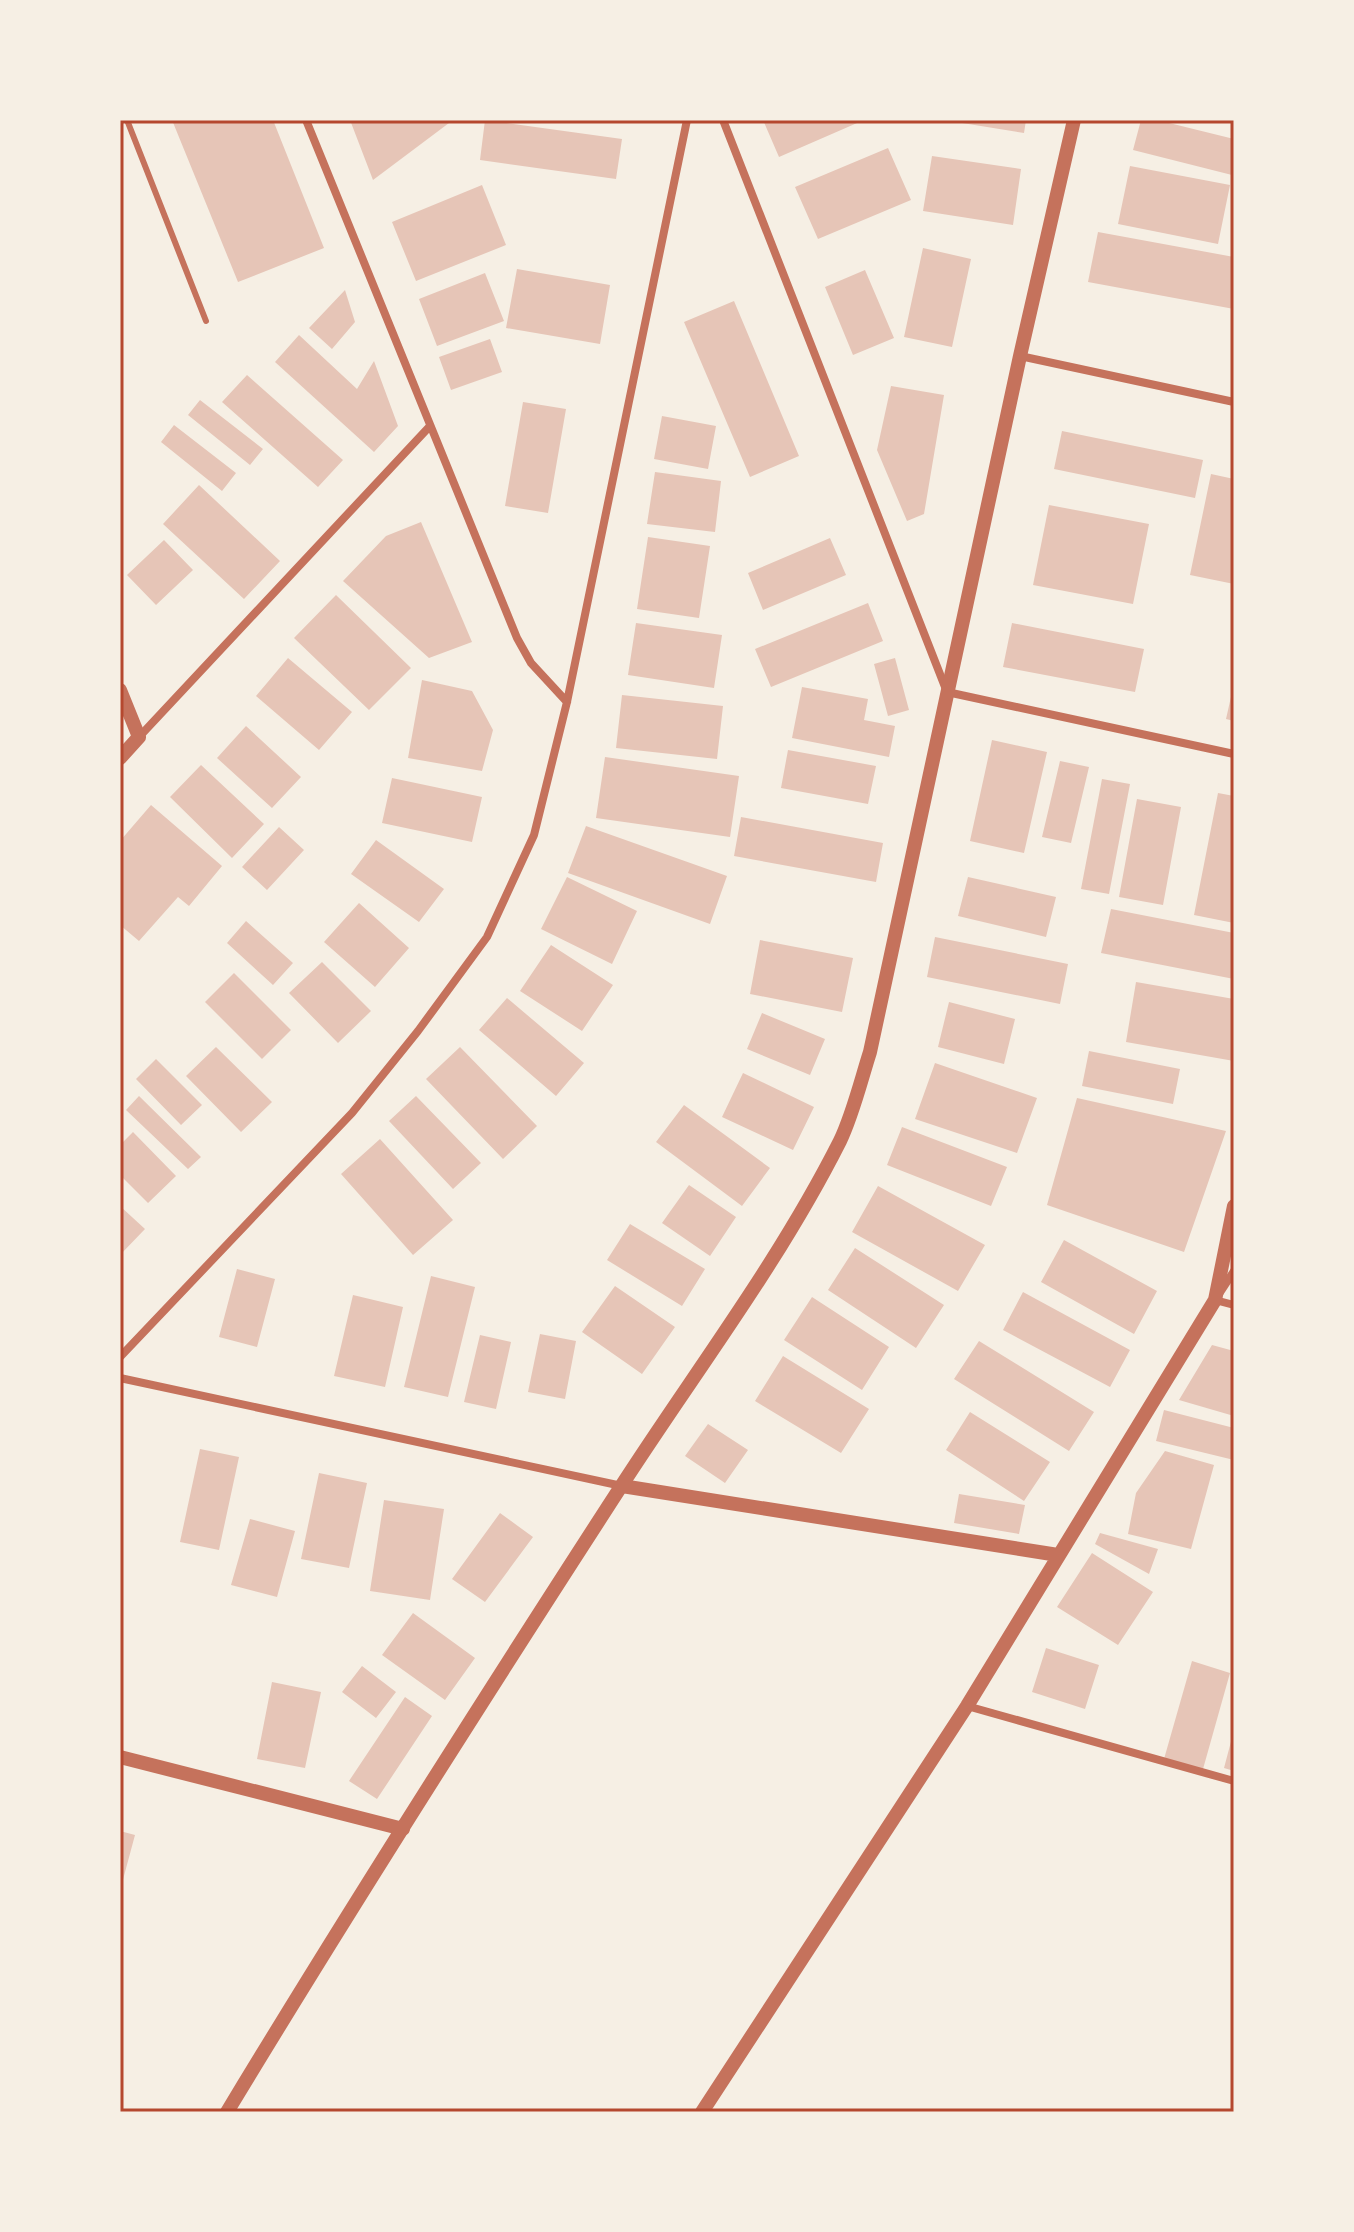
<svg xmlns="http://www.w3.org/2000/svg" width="1354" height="2232" font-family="'Golos Text',sans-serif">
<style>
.building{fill:#e6c5b7}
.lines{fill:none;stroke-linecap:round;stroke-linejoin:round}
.service{stroke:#c5725c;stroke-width:6}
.minor{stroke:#c5725c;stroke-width:8}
.tertiary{stroke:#c5725c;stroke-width:14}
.neatline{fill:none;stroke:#b5482f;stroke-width:3}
</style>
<rect width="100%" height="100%" fill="#f6efe4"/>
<path class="building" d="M 172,120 L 273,120 L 324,248 L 238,282 Z
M 350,120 L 453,120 L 373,180 Z
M 485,120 L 622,139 L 616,179 L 480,160 Z
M 763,120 L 864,120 L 779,157 Z
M 957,120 L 1026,120 L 1024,133 L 956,122 Z
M 1141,120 L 1157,120 L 1234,139 L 1232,175 L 1133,150 Z
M 888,148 L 911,200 L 818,239 L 795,187 Z
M 932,156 L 1021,169 L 1013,225 L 923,211 Z
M 1130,166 L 1230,185 L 1218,244 L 1118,224 Z
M 482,185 L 506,245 L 416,281 L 392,222 Z
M 1098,232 L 1234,257 L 1234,309 L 1088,282 Z
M 923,248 L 971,259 L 952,347 L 904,337 Z
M 517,269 L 610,285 L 600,344 L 506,328 Z
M 865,270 L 894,338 L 853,355 L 825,287 Z
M 485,273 L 504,321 L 437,346 L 419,299 Z
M 345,290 L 355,322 L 332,349 L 309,328 Z
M 734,301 L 799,456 L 750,477 L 684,322 Z
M 299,335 L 357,389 L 374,361 L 398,426 L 374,452 L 275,362 Z
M 490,339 L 502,372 L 451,390 L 439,357 Z
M 247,375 L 343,460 L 318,487 L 222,402 Z
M 891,386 L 944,395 L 924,514 L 907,521 L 877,450 Z
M 200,400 L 263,449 L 250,465 L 188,415 Z
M 523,402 L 566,409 L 548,513 L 505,506 Z
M 662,416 L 716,426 L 708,469 L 654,459 Z
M 174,425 L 236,473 L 222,491 L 161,442 Z
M 1062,431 L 1203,460 L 1195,498 L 1054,469 Z
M 655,472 L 721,481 L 715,532 L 647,524 Z
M 1211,474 L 1234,479 L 1234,584 L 1190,575 Z
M 199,485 L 280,561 L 244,599 L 163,524 Z
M 1049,505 L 1149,524 L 1133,604 L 1033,585 Z
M 421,522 L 472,642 L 429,658 L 343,581 L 386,536 Z
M 648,537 L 710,546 L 699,618 L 637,609 Z
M 830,538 L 846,575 L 763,610 L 748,573 Z
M 164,540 L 193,570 L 156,605 L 127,575 Z
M 336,595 L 411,668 L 369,710 L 294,638 Z
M 868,603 L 883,641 L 771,687 L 755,649 Z
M 636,623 L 722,635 L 714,688 L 628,675 Z
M 1012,623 L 1144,649 L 1135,692 L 1003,667 Z
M 288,658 L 352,712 L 319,750 L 256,696 Z
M 895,658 L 909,710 L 888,716 L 874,664 Z
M 422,680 L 472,691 L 493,730 L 482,771 L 408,758 Z
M 802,687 L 868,699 L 864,720 L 895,726 L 889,757 L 792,738 Z
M 1233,688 L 1234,688 L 1234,721 L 1226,719 Z
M 622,695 L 723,706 L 717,759 L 616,748 Z
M 246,726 L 301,777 L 272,808 L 217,758 Z
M 992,740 L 1047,752 L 1024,853 L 970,841 Z
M 788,750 L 876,766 L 868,804 L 781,788 Z
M 605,757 L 739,776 L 730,837 L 596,818 Z
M 1060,761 L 1089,767 L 1071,843 L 1042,837 Z
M 201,765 L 264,824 L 232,858 L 170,797 Z
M 392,778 L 482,797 L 472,842 L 382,823 Z
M 1102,779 L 1130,784 L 1109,894 L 1081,889 Z
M 1218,793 L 1234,796 L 1234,923 L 1194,915 Z
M 1137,799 L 1181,807 L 1163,905 L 1119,897 Z
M 151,805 L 222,866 L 189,906 L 178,897 L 139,941 L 120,925 L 120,841 Z
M 741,817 L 883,843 L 876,882 L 734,856 Z
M 586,826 L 727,876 L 710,924 L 568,873 Z
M 279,827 L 304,850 L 267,890 L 242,867 Z
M 376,840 L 444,889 L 419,922 L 351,874 Z
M 567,877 L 637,911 L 612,964 L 541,929 Z
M 968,877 L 1056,897 L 1046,937 L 958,916 Z
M 359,903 L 409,948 L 375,987 L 324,942 Z
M 1111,909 L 1234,933 L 1234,979 L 1101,953 Z
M 246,921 L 293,963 L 273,985 L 227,943 Z
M 935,937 L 1068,964 L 1060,1004 L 927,977 Z
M 760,940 L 853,958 L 842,1012 L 750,994 Z
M 551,945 L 613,985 L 582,1031 L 520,991 Z
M 322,962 L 371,1011 L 338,1043 L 289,993 Z
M 234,973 L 291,1030 L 262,1059 L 205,1002 Z
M 1136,982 L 1234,999 L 1234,1061 L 1126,1042 Z
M 507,998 L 584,1063 L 556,1096 L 479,1030 Z
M 949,1002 L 1015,1019 L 1004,1064 L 938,1047 Z
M 762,1013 L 825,1039 L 810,1075 L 747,1049 Z
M 216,1047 L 272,1102 L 241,1132 L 186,1076 Z
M 460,1047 L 537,1126 L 503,1159 L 426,1079 Z
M 1089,1051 L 1180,1069 L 1173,1104 L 1082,1086 Z
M 156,1059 L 202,1105 L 181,1125 L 136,1079 Z
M 935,1063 L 1037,1098 L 1017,1153 L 915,1119 Z
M 743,1073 L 814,1107 L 793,1150 L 722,1117 Z
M 139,1096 L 201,1157 L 188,1169 L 126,1110 Z
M 416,1096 L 481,1163 L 453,1189 L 389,1121 Z
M 1077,1098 L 1226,1131 L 1184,1252 L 1047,1205 Z
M 684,1105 L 770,1168 L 742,1206 L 656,1142 Z
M 902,1127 L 1007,1167 L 991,1206 L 887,1165 Z
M 133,1132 L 176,1176 L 148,1203 L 120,1175 L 120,1145 Z
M 380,1139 L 453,1220 L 413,1255 L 341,1174 Z
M 689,1185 L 736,1217 L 710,1256 L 662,1223 Z
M 878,1186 L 985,1245 L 958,1291 L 852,1232 Z
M 120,1206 L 145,1229 L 120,1255 Z
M 630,1224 L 705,1269 L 682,1306 L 607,1260 Z
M 1064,1240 L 1157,1291 L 1134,1334 L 1041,1282 Z
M 855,1248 L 944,1305 L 916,1348 L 828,1290 Z
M 237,1269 L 275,1279 L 257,1347 L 219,1337 Z
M 431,1276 L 475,1287 L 448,1397 L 404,1387 Z
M 615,1286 L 675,1327 L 642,1374 L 582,1332 Z
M 1023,1292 L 1130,1350 L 1110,1387 L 1003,1330 Z
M 353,1295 L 403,1307 L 385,1387 L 334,1376 Z
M 812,1297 L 889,1347 L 862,1390 L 784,1340 Z
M 540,1334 L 576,1341 L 565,1399 L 528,1392 Z
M 480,1335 L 511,1342 L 496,1409 L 464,1402 Z
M 979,1341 L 1094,1412 L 1069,1451 L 954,1379 Z
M 1212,1345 L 1234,1351 L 1234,1416 L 1179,1400 Z
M 783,1356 L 869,1409 L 841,1453 L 755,1401 Z
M 1164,1410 L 1234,1428 L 1234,1460 L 1156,1441 Z
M 970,1412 L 1050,1462 L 1024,1501 L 946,1450 Z
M 708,1424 L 748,1450 L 725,1483 L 685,1456 Z
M 200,1449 L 239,1457 L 219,1550 L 180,1542 Z
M 1165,1451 L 1214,1465 L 1191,1549 L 1128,1534 L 1136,1493 Z
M 319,1473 L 367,1483 L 349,1568 L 301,1559 Z
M 959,1494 L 1025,1505 L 1019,1534 L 954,1523 Z
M 384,1500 L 444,1509 L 430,1600 L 370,1591 Z
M 500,1513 L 533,1537 L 485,1602 L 452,1579 Z
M 250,1519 L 295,1531 L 277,1597 L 231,1585 Z
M 1100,1533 L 1158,1549 L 1149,1574 L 1095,1544 Z
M 1092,1553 L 1153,1592 L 1118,1645 L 1057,1607 Z
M 413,1613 L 475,1658 L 445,1700 L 382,1655 Z
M 1046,1648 L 1099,1665 L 1085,1709 L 1032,1692 Z
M 1192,1661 L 1230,1673 L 1203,1769 L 1164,1759 Z
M 362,1666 L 396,1692 L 376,1718 L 342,1692 Z
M 272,1682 L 321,1692 L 305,1768 L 257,1759 Z
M 405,1697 L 432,1716 L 377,1799 L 349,1781 Z
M 1233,1734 L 1234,1734 L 1234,1771 L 1224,1768 Z
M 120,1831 L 135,1835 L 121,1887 L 120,1887 Z"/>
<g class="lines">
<path class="service" d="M 127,120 L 206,321"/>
<path class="minor" d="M 306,120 L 517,638 L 531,663 L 567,702
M 723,120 L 947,692 L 1234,754
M 1020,356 L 1234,402
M 139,737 L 430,426
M 1234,1271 L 1215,1300 L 1234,1305
M 120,1357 L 352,1113 L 418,1031 L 487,937 L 534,835 L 567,702 L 687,120
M 120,1378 L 622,1486
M 967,1706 L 1234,1781"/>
<path class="tertiary" d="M 120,690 L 139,737 L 120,758
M 622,1486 L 1058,1555
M 120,1757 L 403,1829
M 227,2112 C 354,1902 486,1695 620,1488 C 694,1373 778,1264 840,1141 C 853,1114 861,1080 870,1052 L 1020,356 L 1074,120
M 702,2112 L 967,1706 L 1215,1300 L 1234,1206"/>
</g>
<rect width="1354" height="2232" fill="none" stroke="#f6efe4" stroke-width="244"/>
<rect x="122" y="122" width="1110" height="1988" class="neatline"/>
</svg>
